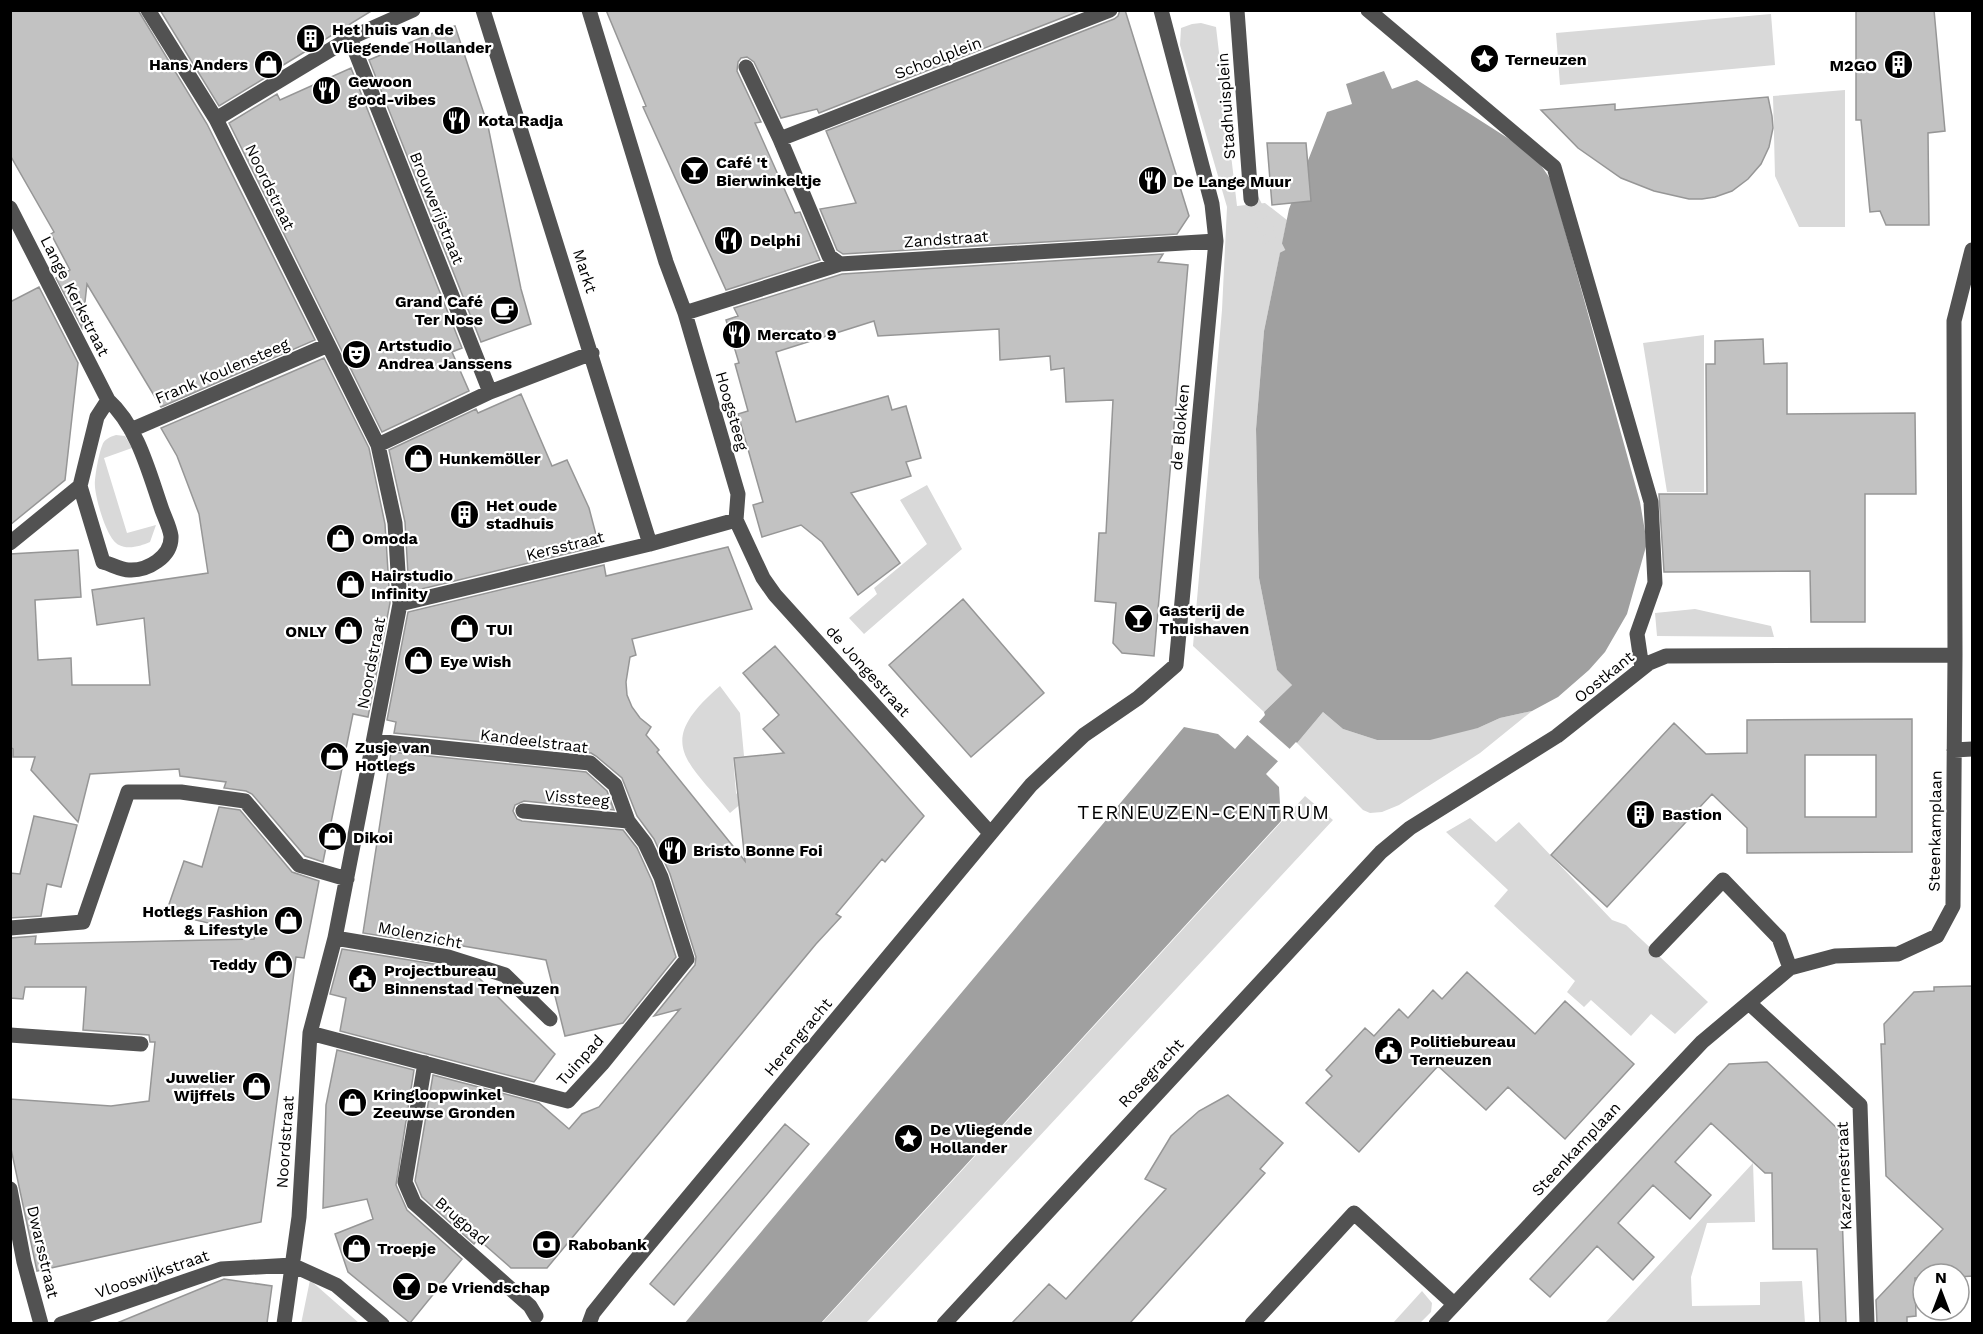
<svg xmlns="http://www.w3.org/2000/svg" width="1983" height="1334" font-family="'Work Sans',sans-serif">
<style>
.green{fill:#d9d9d9}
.water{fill:#a0a0a0}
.pier{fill:#fff}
.building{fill:#c2c2c2;stroke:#969696;stroke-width:1.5;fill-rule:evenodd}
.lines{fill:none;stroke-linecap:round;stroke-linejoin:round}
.minor-tunnel{stroke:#d9d9d9;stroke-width:15;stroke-dasharray:15 8;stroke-linecap:butt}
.minor{stroke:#525252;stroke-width:15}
.labels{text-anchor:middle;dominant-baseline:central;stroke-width:4.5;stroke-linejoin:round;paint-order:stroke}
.poi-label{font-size:16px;font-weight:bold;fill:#000;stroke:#fff;text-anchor:start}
.street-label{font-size:16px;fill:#000;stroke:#fff}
.quarter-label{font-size:20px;letter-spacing:1.5px;fill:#000;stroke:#fff}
</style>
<rect width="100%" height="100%" fill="#fff"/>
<path class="green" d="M 1771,14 L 1775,65 L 1560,85 L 1556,33 Z
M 1201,23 L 1216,27 L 1237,206 L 1265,203 L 1287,220 L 1264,331 L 1256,429 L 1259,578 L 1277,670 L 1292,685 L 1264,712 L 1193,646 L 1222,310 L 1227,207 L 1180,45 L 1181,28 L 1192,24 Z
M 1845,90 L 1845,227 L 1799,227 L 1775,176 L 1773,96 Z
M 1704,335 L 1704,492 L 1667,492 L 1643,343 Z
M 116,435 L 125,436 L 132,448 L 104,458 L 127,533 L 156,525 L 150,542 C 141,546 128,550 119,545 C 107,540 96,500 95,487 C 94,479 99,453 102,446 C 104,439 110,437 116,435 Z
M 927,485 L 962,549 L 864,634 L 849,618 L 877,594 L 874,588 L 927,544 L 900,500 Z
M 1695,609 L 1771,626 L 1774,637 L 1657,636 L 1655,613 Z
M 720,686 L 740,713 L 744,756 L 733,757 L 736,793 L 743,802 L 730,813 C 686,759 654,743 720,686 Z
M 1532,711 L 1480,753 L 1399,805 L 1382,812 L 1370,813 L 1363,810 L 1297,743 L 1323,712 L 1343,729 L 1377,740 L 1478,728 L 1500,718 Z
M 1305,796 L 1333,820 L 866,1323 L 822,1323 Z
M 1470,818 L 1496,842 L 1519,822 L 1612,920 L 1626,925 L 1708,1002 L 1675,1034 L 1651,1014 L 1631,1036 L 1591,1000 L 1584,1007 L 1567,992 L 1575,981 L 1494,906 L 1508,890 L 1446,832 Z
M 1753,1163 L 1755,1222 L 1707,1223 L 1691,1277 L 1692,1306 L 1760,1305 L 1760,1282 L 1802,1281 L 1805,1323 L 1605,1323 Z
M 310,1280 L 359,1323 L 301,1324 Z
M 1422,1291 L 1432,1303 L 1431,1312 L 1420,1323 L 1393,1323 Z"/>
<path class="water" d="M 1384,71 L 1392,89 L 1417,80 L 1534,155 L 1551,180 L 1640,502 L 1647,543 L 1627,614 L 1605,652 L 1589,670 L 1558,697 L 1532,711 L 1500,718 L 1478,728 L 1430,740 L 1377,740 L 1343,729 L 1323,712 L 1297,743 L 1296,742 L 1266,774 L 1279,787 L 1281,821 L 821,1323 L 684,1324 L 1184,727 L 1218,734 L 1235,749 L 1265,715 L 1264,712 L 1292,685 L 1277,670 L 1259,578 L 1256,429 L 1264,331 L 1289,209 L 1327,112 L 1352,104 L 1346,84 Z"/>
<path class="pier" d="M 1257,720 L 1292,751 L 1280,763 L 1245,733 Z"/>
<path class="building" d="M 10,10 L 138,10 L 207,124 L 315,340 L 161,407 L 87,284 L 82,328 L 56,278 L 70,270 L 51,234 L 54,232 L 10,155 Z
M 160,10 L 373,10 L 267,75 L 268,76 L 219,106 Z
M 606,10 L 1082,10 L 819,113 L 817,109 L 781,118 L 754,62 L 747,57 L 741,58 L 738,62 L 737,71 L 761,122 L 755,123 L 795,213 L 800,212 L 820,260 L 726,290 L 643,107 L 646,106 Z
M 1120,10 L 1125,10 L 1189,216 L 1177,234 L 843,254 L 837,250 L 820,209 L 856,203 L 826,131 L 1114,19 L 1118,16 Z
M 1856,10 L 1934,10 L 1945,131 L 1928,133 L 1929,225 L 1886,225 L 1880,211 L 1870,212 L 1861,120 L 1856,120 Z
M 455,26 L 488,126 L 521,289 L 531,324 L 481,342 L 369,60 L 430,34 Z
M 351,68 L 462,348 L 452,352 L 469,391 L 382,432 L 229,123 L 277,94 L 280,100 Z
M 1768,97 L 1772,116 L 1773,128 L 1769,147 L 1761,164 L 1748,179 L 1732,191 L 1715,197 L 1702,199 L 1689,199 L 1654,191 L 1621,178 L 1578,148 L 1541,110 L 1615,104 L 1615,110 Z
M 1267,143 L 1306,143 L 1311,201 L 1272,205 Z
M 1163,254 L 1158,262 L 1188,265 L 1154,656 L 1122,653 L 1113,643 L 1116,603 L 1095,601 L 1099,533 L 1106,533 L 1113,400 L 1066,402 L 1064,368 L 1051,370 L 1050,356 L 1000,360 L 999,329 L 878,336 L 874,321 L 776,352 L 796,422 L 888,396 L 892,410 L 906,406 L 921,458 L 906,462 L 911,476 L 851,493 L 900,563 L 858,595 L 822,542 L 801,525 L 762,537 L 753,505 L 763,502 L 738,414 L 748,411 L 735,364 L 739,363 L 726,320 L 738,316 L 734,308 L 842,274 Z
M 39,287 L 78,363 L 65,480 L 10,525 L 10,302 Z
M 1763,339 L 1764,364 L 1787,363 L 1787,414 L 1915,413 L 1916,494 L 1865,494 L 1865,622 L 1811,622 L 1810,571 L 1664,572 L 1659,494 L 1707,494 L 1706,364 L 1715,364 L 1715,341 Z
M 324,358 L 369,448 L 385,524 L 390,603 L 368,717 L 353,714 L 323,862 L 305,856 L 252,794 L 246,791 L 224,788 L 226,782 L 180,776 L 179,769 L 90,774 L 78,822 L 31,770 L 35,757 L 13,757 L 13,749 L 10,747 L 10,554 L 78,550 L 81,597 L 35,600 L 38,660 L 71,658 L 72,685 L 150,685 L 144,618 L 97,625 L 92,590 L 208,573 L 199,514 L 177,456 L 161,428 Z
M 521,394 L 552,466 L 567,460 L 589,508 L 599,546 L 409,592 L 405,522 L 389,450 L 476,409 L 478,413 Z
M 728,547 L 752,609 L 632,639 L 636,655 L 630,657 L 626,682 L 627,695 L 632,707 L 640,718 L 651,727 L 646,735 L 659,750 L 657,752 L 745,861 L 734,758 L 784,753 L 763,729 L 779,715 L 743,673 L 775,646 L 924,816 L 885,862 L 882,859 L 836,914 L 841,917 L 816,944 L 547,1268 L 511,1268 L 478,1239 L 474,1244 L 422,1197 L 415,1181 L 433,1075 L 539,1103 L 569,1129 L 582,1114 L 599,1107 L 680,1009 L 654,1016 L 695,965 L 696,957 L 670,874 L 654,839 L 637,816 L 622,778 L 596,756 L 591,753 L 394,733 L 396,722 L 387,720 L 408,612 L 604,565 L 606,576 Z
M 963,599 L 1044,693 L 971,757 L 889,665 Z
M 1912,719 L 1912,852 L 1747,853 L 1747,828 L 1712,794 L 1607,907 L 1551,855 L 1674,723 L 1706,754 L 1747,753 L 1747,720 ZM 1805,755 L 1876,755 L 1876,817 L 1805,817 Z
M 391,752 L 586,772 L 607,791 L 614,810 L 524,801 L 515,805 L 513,811 L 517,819 L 522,821 L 623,830 L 637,848 L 652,881 L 676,957 L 623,1023 L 565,1036 L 546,960 L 445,943 L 449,947 L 363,933 Z
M 219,807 L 240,810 L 292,872 L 319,881 L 304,958 L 296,957 L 261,1222 L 37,1271 L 10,1144 L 10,1099 L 111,1106 L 149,1101 L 155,1042 L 150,1042 L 149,1035 L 83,1030 L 86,987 L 25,987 L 23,999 L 10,998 L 10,938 L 36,936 L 35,944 L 254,939 L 255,934 L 166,913 L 184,861 L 202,867 Z
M 34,816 L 77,825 L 61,887 L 47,884 L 41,916 L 10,918 L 10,873 L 20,874 Z
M 342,949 L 446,966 L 478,977 L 555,1054 L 534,1082 L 340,1031 L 346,998 L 330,994 Z
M 1467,972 L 1535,1034 L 1565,1001 L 1634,1064 L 1565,1139 L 1508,1087 L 1486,1110 L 1438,1066 L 1359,1152 L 1306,1103 L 1332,1076 L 1326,1070 L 1365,1028 L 1374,1036 L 1399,1009 L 1408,1018 L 1433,990 L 1442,999 Z
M 1972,986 L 1972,1276 L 1959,1277 L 1959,1274 L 1923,1274 L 1923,1278 L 1915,1278 L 1916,1316 L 1907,1317 L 1907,1323 L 1877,1323 L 1876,1300 L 1943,1229 L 1886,1176 L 1881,1044 L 1885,1044 L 1884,1024 L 1914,992 L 1934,991 L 1934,987 Z
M 337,1050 L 414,1070 L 396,1185 L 407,1210 L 462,1259 L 410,1323 L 348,1272 L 335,1234 L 373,1219 L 367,1199 L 323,1208 L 326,1105 Z
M 1767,1062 L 1839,1130 L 1846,1323 L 1820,1323 L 1817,1249 L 1773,1249 L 1772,1173 L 1765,1173 L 1711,1123 L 1675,1162 L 1711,1195 L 1690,1219 L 1653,1185 L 1618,1223 L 1654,1257 L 1633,1280 L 1597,1246 L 1550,1297 L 1530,1279 L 1729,1064 Z
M 1228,1095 L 1283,1143 L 1260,1169 L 1265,1173 L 1130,1323 L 1012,1323 L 1049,1284 L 1066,1299 L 1166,1189 L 1145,1179 L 1171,1136 L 1199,1111 Z
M 785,1124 L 809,1144 L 674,1305 L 650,1284 Z
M 224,1279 L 272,1286 L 267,1323 L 117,1323 Z"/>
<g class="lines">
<path class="minor-tunnel" d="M 1251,199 L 1282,260"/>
<path class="minor" d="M 148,10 L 216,119 L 378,445 L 395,523 L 400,604 L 335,938 L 310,1033 L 299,1217 L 284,1324
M 483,10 L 650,544
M 589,10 L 666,262 L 685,313 L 714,412 L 738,494 L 736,520 L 763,578 L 775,595 L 990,833
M 1237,10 L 1251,199
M 1368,10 L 1554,167 L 1651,502 L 1655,583 L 1637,634 L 1642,668
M 350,38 L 490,392
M 746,67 L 780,139
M 216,119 L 350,38 L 413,10
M 10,208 L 108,400 C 138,427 149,473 162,510 C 165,518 170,528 171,536 C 172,557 147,571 129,570 C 121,570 111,564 103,562 L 80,486 L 97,417 L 108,400
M 840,264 L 829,256 L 780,139 L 1110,10
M 685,313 L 840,264 L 1216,241
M 131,430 L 328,345
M 378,445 L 490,392 L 592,353
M 10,543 L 80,486
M 400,604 L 650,544 L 736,520
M 1954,750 L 1972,749
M 523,811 L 628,821
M 10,928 L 83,922 L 128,792 L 181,792 L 245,801 L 299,865 L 347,879
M 335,938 L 448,957 L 505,975 L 550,1019
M 1656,950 L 1723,880 L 1779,938 L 1790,968
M 1749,1003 L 1860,1105 L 1867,1324
M 310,1033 L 568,1101 L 602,1064 L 687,959 L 661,877 L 645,843 L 628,821 L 615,785 L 590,763 L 375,741
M 10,1035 L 141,1044
M 425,1063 L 405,1182 L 414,1203 L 530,1306 L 536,1316
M 10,1189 L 24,1262 L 41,1324
M 61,1324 L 221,1269 L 292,1265 L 336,1285 L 382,1324
M 589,1324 L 593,1313 L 625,1273 L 1031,785 L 1084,735 L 1138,698 L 1176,665 L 1216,241 L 1212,204 L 1161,10
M 944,1324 L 1381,852 L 1410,828 L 1557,736 L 1649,663 L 1666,656 L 1955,655
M 1252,1324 L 1354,1213 L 1454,1304
M 1436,1324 L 1702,1042 L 1790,968 L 1835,956 L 1898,954 L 1937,936 L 1953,906 L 1955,655 L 1954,321 L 1972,250"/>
</g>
<defs>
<symbol id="building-disc" viewBox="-11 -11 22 22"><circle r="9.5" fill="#000" stroke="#fff"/><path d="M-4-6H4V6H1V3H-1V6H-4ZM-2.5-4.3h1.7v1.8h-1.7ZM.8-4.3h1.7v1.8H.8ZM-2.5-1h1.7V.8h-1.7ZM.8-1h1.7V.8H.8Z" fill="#fff"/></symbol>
<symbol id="sight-disc" viewBox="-11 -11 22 22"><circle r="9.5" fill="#000" stroke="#fff"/><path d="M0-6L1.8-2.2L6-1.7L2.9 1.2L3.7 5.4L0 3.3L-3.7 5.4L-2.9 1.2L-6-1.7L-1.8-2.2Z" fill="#fff"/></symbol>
<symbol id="shop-disc" viewBox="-11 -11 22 22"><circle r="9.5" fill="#000" stroke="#fff"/><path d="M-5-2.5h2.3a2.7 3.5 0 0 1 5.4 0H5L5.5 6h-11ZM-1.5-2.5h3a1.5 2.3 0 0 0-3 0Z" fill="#fff"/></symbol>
<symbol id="restaurant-disc" viewBox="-11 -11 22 22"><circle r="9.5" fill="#000" stroke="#fff"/><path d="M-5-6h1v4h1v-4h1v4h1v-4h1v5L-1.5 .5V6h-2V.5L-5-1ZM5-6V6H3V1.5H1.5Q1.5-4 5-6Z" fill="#fff"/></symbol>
<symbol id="bar-disc" viewBox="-11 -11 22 22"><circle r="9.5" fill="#000" stroke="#fff"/><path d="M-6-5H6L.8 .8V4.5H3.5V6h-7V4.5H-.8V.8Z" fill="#fff"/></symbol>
<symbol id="cafe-disc" viewBox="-11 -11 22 22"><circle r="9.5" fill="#000" stroke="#fff"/><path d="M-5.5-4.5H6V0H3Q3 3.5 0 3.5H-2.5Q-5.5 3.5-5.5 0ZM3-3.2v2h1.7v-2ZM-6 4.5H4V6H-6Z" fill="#fff"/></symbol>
<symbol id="theatre-disc" viewBox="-11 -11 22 22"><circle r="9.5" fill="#000" stroke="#fff"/><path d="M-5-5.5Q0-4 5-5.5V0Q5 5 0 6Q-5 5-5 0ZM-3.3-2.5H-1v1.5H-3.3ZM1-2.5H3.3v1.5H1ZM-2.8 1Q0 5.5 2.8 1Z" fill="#fff"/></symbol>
<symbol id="civic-disc" viewBox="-11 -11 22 22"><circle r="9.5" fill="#000" stroke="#fff"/><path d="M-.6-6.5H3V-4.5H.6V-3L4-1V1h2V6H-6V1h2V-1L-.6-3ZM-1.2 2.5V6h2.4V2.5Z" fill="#fff"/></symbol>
<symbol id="bank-disc" viewBox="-11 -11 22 22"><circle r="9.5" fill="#000" stroke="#fff"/><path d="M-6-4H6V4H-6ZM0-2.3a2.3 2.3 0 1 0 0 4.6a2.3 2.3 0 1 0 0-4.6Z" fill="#fff"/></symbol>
</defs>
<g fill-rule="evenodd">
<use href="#building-disc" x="294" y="22" width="33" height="33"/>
<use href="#sight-disc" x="1468" y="42" width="33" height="33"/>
<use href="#shop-disc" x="252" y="48" width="33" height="33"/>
<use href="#building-disc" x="1882" y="48" width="33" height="33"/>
<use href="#restaurant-disc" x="310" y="74" width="33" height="33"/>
<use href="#restaurant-disc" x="440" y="104" width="33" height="33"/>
<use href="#bar-disc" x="678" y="154" width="33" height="33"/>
<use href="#restaurant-disc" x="1136" y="164" width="33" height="33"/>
<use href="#restaurant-disc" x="712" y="224" width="33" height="33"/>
<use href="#cafe-disc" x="488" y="294" width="33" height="33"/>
<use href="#restaurant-disc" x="720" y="318" width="33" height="33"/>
<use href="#theatre-disc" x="340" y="338" width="33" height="33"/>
<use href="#shop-disc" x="402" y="442" width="33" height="33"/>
<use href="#building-disc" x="448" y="498" width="33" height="33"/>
<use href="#shop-disc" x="324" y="522" width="33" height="33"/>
<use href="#shop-disc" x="334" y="568" width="33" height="33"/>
<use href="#bar-disc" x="1122" y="602" width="33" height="33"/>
<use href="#shop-disc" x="448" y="612" width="33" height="33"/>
<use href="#shop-disc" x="332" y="614" width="33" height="33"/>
<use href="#shop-disc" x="402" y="644" width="33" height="33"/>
<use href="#shop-disc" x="318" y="740" width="33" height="33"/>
<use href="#building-disc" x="1624" y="798" width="33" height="33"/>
<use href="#shop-disc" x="316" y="820" width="33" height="33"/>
<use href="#restaurant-disc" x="656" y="834" width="33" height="33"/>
<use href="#shop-disc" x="272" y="904" width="33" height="33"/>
<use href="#shop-disc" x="262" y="948" width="33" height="33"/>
<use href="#civic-disc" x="346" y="962" width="33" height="33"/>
<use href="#civic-disc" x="1372" y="1034" width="33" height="33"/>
<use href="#shop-disc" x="240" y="1070" width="33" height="33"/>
<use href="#shop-disc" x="336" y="1086" width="33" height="33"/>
<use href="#sight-disc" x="892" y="1122" width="33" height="33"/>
<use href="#bank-disc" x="530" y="1228" width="33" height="33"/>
<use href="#shop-disc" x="340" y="1232" width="33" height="33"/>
<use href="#bar-disc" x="390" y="1270" width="33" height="33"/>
</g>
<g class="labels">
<g class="poi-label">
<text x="332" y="29">Het huis van de<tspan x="332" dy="18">Vliegende Hollander</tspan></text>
<text x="1505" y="59">Terneuzen</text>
<text x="248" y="64" text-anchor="end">Hans Anders</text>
<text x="1877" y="65" text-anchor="end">M2GO</text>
<text x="348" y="81">Gewoon<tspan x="348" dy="18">good-vibes</tspan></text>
<text x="478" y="120">Kota Radja</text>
<text x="716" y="162">Café 't<tspan x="716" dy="18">Bierwinkeltje</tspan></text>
<text x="1173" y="181">De Lange Muur</text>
<text x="750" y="240">Delphi</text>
<text x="483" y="301" text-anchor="end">Grand Café<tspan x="483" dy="18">Ter Nose</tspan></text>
<text x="757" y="334">Mercato 9</text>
<text x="378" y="345">Artstudio<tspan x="378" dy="18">Andrea Janssens</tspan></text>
<text x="439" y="458">Hunkemöller</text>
<text x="486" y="505">Het oude<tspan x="486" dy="18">stadhuis</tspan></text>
<text x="362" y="538">Omoda</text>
<text x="371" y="575">Hairstudio<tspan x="371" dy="18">Infinity</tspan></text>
<text x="1159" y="610">Gasterij de<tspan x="1159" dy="18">Thuishaven</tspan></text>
<text x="486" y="629">TUI</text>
<text x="327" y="631" text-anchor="end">ONLY</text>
<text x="440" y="661">Eye Wish</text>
<text x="355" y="747">Zusje van<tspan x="355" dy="18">Hotlegs</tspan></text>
<text x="1662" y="814">Bastion</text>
<text x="353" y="837">Dikoi</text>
<text x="693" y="850">Bristo Bonne Foi</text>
<text x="268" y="911" text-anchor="end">Hotlegs Fashion<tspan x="268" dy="18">&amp; Lifestyle</tspan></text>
<text x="257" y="964" text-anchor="end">Teddy</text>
<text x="384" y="970">Projectbureau<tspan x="384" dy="18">Binnenstad Terneuzen</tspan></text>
<text x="1410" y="1041">Politiebureau<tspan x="1410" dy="18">Terneuzen</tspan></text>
<text x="235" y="1077" text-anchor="end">Juwelier<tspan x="235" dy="18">Wijffels</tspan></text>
<text x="373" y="1094">Kringloopwinkel<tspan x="373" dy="18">Zeeuwse Gronden</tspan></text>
<text x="930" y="1129">De Vliegende<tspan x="930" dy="18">Hollander</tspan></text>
<text x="568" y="1244">Rabobank</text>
<text x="377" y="1248">Troepje</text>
<text x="427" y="1287">De Vriendschap</text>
</g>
<g class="street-label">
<text transform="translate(938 58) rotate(-21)">Schoolplein</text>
<text transform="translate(1226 106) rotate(-94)">Stadhuisplein</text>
<text transform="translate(270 187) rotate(64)">Noordstraat</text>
<text transform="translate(437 208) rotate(68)">Brouwerijstraat</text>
<text transform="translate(946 239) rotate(-4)">Zandstraat</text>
<text transform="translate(585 271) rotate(72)">Markt</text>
<text transform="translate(75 296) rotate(63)">Lange Kerkstraat</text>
<text transform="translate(222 371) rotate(-23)">Frank Koulensteeg</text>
<text transform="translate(732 411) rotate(74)">Hoogsteeg</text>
<text transform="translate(1180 427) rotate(-85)">de Blokken</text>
<text transform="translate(565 546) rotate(-14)">Kersstraat</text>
<text transform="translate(371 663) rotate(-79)">Noordstraat</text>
<text transform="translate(868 671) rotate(48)">de Jongestraat</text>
<text transform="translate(1604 677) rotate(-39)">Oostkant</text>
<text transform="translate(534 741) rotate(7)">Kandeelstraat</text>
<text transform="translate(577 798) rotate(5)">Vissteeg</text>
<text transform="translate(1935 831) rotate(-89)">Steenkamplaan</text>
<text transform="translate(420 935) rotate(11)">Molenzicht</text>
<text transform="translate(798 1037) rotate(-50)">Herengracht</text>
<text transform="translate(580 1060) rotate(-48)">Tuinpad</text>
<text transform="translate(1151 1073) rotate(-47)">Rosegracht</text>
<text transform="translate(285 1142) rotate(-86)">Noordstraat</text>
<text transform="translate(1576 1149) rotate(-47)">Steenkamplaan</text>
<text transform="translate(1844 1176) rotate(-92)">Kazernestraat</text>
<text transform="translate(462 1221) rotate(41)">Brugpad</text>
<text transform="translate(43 1252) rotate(77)">Dwarsstraat</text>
<text transform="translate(152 1274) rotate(-19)">Vlooswijkstraat</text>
</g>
<g class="quarter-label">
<text x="1204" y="812">TERNEUZEN-CENTRUM</text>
</g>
</g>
<rect width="1983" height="1334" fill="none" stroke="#000000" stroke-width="24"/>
<g transform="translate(1941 1292)"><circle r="28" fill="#ffffff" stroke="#999999" stroke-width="1.5"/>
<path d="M0-4.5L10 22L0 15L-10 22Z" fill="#000000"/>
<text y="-9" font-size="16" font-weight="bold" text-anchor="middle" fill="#000000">N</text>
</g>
</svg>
